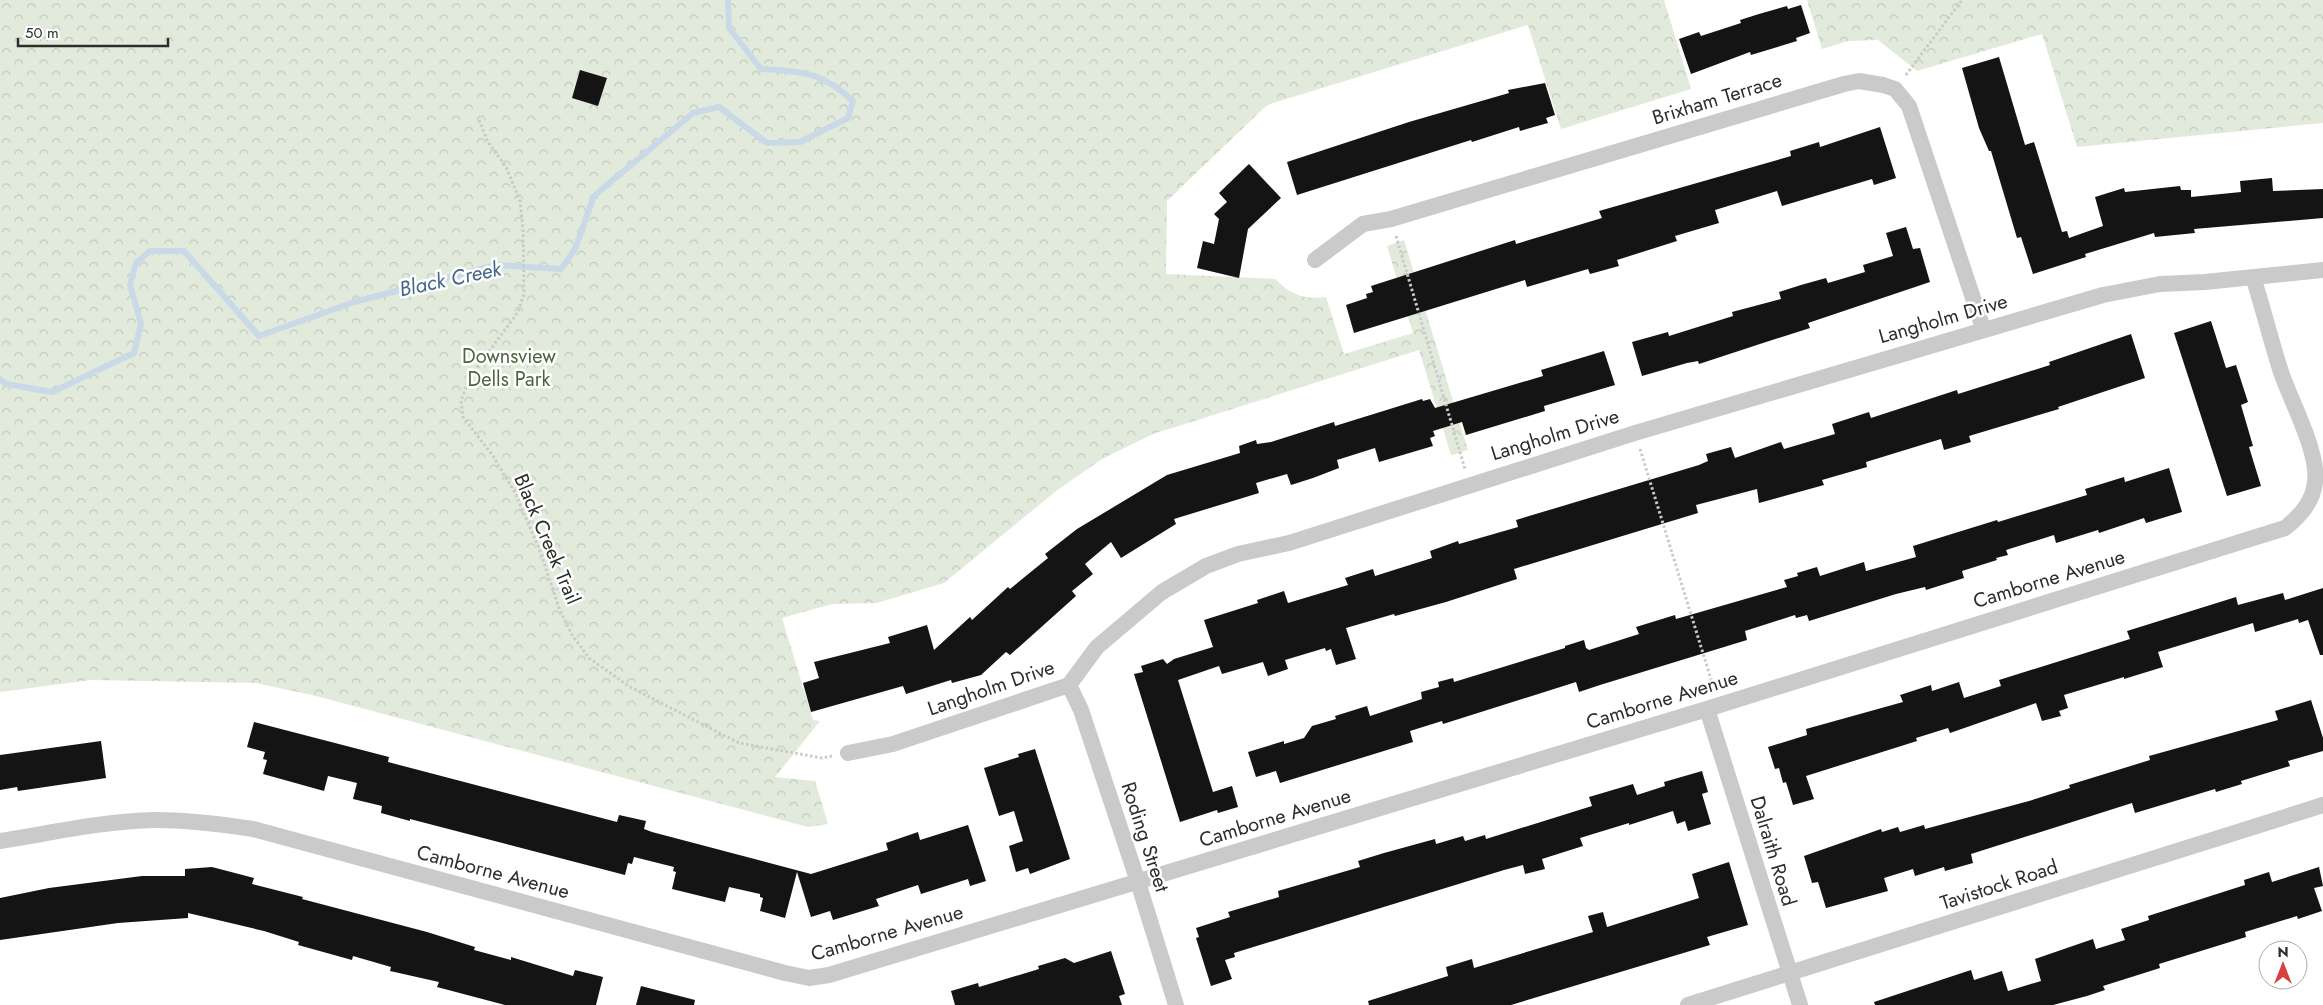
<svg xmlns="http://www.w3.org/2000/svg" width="2323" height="1005" font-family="Jost,sans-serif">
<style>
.park{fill:url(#park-crowns)}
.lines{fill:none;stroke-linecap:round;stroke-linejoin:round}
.stream{stroke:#c9d9e8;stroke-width:6}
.building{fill:#141414}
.path{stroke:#cacaca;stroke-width:3;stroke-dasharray:2.5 2.5;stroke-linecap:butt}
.minor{stroke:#cacaca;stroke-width:16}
.labels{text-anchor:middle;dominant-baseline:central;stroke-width:5;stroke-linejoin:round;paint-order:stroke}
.street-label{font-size:20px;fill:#2d2d2d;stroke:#fff}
.park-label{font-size:20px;fill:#4d653f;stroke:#fff}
.water-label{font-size:21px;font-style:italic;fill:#426788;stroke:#fff}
</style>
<defs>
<pattern id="park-crowns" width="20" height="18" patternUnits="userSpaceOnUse" patternTransform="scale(1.25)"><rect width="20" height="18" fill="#e2eadc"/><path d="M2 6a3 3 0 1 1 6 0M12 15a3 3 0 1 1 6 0" fill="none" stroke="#c2c9bd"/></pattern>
</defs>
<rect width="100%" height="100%" fill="#fff"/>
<path class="park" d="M 0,0 L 1664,0 L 1691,89 L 1561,129 L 1528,25 L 1267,105 L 1167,201 L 1166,274 L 1275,279 C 1291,295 1304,300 1326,297 L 1344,354 L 1413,333 L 1387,246 L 1404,240 L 1468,450 L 1451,455 L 1419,350 L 1153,434 L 1102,459 L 1056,491 L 944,583 L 877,603 L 832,604 L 782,618 L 813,720 L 820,721 L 775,777 L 815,781 L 828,824 L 808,827 L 316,696 L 256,683 L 91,680 L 0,692 Z
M 1807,0 L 2323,0 L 2323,123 L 2077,147 L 2042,34 L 1917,71 L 1878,40 L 1848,41 L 1822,49 Z"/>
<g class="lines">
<path class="stream" d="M 0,379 L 6,384 L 52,392 L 134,353 L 141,324 L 130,285 L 136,263 L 150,251 L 184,251 L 259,336 L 354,302 L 496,265 L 561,269 L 575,249 L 594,196 L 693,113 L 719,107 L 767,143 L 800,142 L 848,118 L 853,101 C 821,71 803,72 761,69 L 729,28 L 728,0"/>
</g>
<path class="building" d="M 1801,5 L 1810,33 L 1796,38 L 1797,41 L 1751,55 L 1750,52 L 1691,74 L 1679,39 L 1699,32 L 1701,36 L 1741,23 L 1740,20 L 1759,14 L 1787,6 L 1788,9 Z
M 1999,57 L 2025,145 L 2034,142 L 2062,232 L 2067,231 L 2069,238 L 2103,226 L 2095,197 L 2124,188 L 2125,192 L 2180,186 L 2181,190 L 2191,190 L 2191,197 L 2241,192 L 2240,181 L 2272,178 L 2273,191 L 2323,189 L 2323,218 L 2194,229 L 2195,233 L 2155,237 L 2154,233 L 2085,254 L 2086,257 L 2033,274 L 2021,237 L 2017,238 L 1991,151 L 1989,151 L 1979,128 L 1962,68 Z
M 580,70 L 607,78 L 598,106 L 572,98 Z
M 1545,83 L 1555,115 L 1546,118 L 1548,123 L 1520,131 L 1519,127 L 1472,142 L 1471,140 L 1297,195 L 1287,162 L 1409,122 L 1509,93 L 1508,90 Z
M 1880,127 L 1896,178 L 1874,185 L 1872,179 L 1782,206 L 1777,191 L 1715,210 L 1719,223 L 1675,236 L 1677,241 L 1617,260 L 1619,266 L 1590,274 L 1588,269 L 1527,287 L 1525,280 L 1354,333 L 1346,305 L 1367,298 L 1366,294 L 1373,292 L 1371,286 L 1515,240 L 1516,244 L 1602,218 L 1599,211 L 1791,156 L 1790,151 L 1819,142 L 1820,147 Z
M 1249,164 L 1281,198 L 1248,229 L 1239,278 L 1197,268 L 1203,241 L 1214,244 L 1219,219 L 1214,214 L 1227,202 L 1219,193 Z
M 1906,227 L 1913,249 L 1920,248 L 1930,282 L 1808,323 L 1810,328 L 1763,343 L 1699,364 L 1698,361 L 1687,363 L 1642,376 L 1632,342 L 1668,332 L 1669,336 L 1733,316 L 1732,312 L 1781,299 L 1779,292 L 1801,285 L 1826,278 L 1828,283 L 1865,272 L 1863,265 L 1893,256 L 1886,233 Z
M 2211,321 L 2226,368 L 2236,365 L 2248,402 L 2241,405 L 2253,446 L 2249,447 L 2261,486 L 2227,496 L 2174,333 Z
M 2131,334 L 2145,378 L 2058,407 L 2059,409 L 1969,436 L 1971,442 L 1944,450 L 1941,439 L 1866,462 L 1867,467 L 1822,480 L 1824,485 L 1759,503 L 1757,489 L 1696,505 L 1698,513 L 1514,569 L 1517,579 L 1446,602 L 1395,616 L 1394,614 L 1346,628 L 1356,659 L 1336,665 L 1331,649 L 1326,651 L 1325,648 L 1285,660 L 1288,669 L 1268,676 L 1263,662 L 1222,674 L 1219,666 L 1178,680 L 1213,792 L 1232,786 L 1238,807 L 1218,813 L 1217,810 L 1180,822 L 1134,674 L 1143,672 L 1141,666 L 1163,659 L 1167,664 L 1174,659 L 1213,647 L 1204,620 L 1258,603 L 1257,600 L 1284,591 L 1288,603 L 1348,585 L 1345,578 L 1373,569 L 1375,576 L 1432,558 L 1430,551 L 1458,541 L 1459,544 L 1518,527 L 1516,520 L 1699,465 L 1708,461 L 1706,454 L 1731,447 L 1735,458 L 1781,442 L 1784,449 L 1835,434 L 1832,424 L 1869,412 L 1871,418 L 1957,390 L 1958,394 L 2050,365 L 2049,362 Z
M 1604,351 L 1615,385 L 1544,406 L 1545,411 L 1466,435 L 1462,422 L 1433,431 L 1435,436 L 1430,438 L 1433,446 L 1379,462 L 1375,448 L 1337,460 L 1339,468 L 1313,478 L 1291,485 L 1287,474 L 1256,483 L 1259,493 L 1174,519 L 1176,524 L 1121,558 L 1111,542 L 1085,564 L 1093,574 L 1072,591 L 1076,596 L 1010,655 L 1006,652 L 981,675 L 952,683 L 951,680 L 906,694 L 903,686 L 811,712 L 803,683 L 819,678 L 814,662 L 890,643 L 888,637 L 927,625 L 934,650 L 970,617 L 972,620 L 1008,587 L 1010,589 L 1048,558 L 1045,554 L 1077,529 L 1167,475 L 1240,453 L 1239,446 L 1256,440 L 1257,444 L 1271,442 L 1334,422 L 1335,426 L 1422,399 L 1423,401 L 1430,399 L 1435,408 L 1543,376 L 1541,370 Z
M 2169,468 L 2182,512 L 2146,523 L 2144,518 L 2099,533 L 2098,530 L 2056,543 L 2054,535 L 2006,550 L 2008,555 L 1996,558 L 1997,560 L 1962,571 L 1964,578 L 1926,590 L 1925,587 L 1896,594 L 1809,621 L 1807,615 L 1796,618 L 1795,615 L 1745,631 L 1747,640 L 1600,685 L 1579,692 L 1576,682 L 1443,724 L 1442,721 L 1410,731 L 1413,742 L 1280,783 L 1276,771 L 1256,777 L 1248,752 L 1284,741 L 1284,744 L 1304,738 L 1312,726 L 1336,719 L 1335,716 L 1367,706 L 1370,716 L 1422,699 L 1421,692 L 1439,687 L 1438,682 L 1453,678 L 1454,682 L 1565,648 L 1565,646 L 1584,640 L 1586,648 L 1589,650 L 1639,634 L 1636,627 L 1675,615 L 1676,619 L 1787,587 L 1784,580 L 1798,576 L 1797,573 L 1817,567 L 1820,576 L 1864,562 L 1866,571 L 1916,557 L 1913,546 L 1997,520 L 1998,522 L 2087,495 L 2085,489 L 2124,477 L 2125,482 Z
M 2323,588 L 2323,655 L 2320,655 L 2308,620 L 2299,623 L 2298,619 L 2255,632 L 2253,623 L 2158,652 L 2163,667 L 2124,679 L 2124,677 L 2064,695 L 2068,708 L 2059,711 L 2061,716 L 2042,721 L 2036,703 L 1950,733 L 1948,728 L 1916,738 L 1917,741 L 1806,776 L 1814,799 L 1793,805 L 1786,782 L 1783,783 L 1779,768 L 1775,769 L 1768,747 L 1807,735 L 1806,729 L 1903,702 L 1900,695 L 1931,685 L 1932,691 L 1959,682 L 1964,698 L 2001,686 L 1999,680 L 2130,639 L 2127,631 L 2236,597 L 2238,605 L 2283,593 L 2285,600 Z
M 2311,700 L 2323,738 L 2323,751 L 2288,761 L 2290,766 L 2241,781 L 2242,784 L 2216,792 L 2215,789 L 2135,813 L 2132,803 L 1971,854 L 1973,863 L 1945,871 L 1944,867 L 1915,876 L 1913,869 L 1884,878 L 1888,891 L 1826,908 L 1818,882 L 1812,883 L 1804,856 L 1881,829 L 1882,832 L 1898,827 L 1900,832 L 1924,825 L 1925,829 L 2029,801 L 2070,788 L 2069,785 L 2150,760 L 2149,756 L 2278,720 L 2275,711 Z
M 254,722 L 389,757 L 388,762 L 617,822 L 619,815 L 646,821 L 644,829 L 652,832 L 811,874 L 888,850 L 886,843 L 918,832 L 920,840 L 968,825 L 986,881 L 970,886 L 968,879 L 921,894 L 918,885 L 876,899 L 879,906 L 833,920 L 830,911 L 811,917 L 797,872 L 785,918 L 760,911 L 763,898 L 760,897 L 760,894 L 729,887 L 725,902 L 672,889 L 676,872 L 673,871 L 674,867 L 634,857 L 632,864 L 628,863 L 625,875 L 410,819 L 410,821 L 381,813 L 382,806 L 353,799 L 357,783 L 328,776 L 324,791 L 263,774 L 267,760 L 263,759 L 265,752 L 247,747 Z
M 101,741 L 106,778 L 18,791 L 17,787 L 0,790 L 0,755 Z
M 1035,749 L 1070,859 L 1030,874 L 1028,868 L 1016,872 L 1009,846 L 1023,841 L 1014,811 L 999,816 L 984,768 L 1019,757 L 1018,754 Z
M 1702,771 L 1708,792 L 1702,794 L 1711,824 L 1688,831 L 1685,821 L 1677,824 L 1673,811 L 1629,825 L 1629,823 L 1580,838 L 1583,846 L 1542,859 L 1545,869 L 1525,874 L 1523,865 L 1504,870 L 1234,953 L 1235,957 L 1225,960 L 1232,979 L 1211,986 L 1196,938 L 1199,937 L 1196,928 L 1230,917 L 1228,912 L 1279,897 L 1278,891 L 1360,867 L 1358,861 L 1384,853 L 1435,839 L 1436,844 L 1463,836 L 1465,841 L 1485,835 L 1486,839 L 1592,806 L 1589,797 L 1633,784 L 1637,795 L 1665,786 L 1664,782 Z
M 1729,862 L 1748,925 L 1707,937 L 1710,945 L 1511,1005 L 1369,1005 L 1368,1001 L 1448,976 L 1446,967 L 1472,959 L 1474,968 L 1593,932 L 1588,916 L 1603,912 L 1607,927 L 1699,898 L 1692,874 Z
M 212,867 L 254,878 L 252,884 L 303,897 L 302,899 L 427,932 L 475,947 L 474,950 L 511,960 L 511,957 L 573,976 L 575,970 L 603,977 L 596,1005 L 505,1005 L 437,987 L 439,982 L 390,971 L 391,967 L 353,956 L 352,960 L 298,945 L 299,942 L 264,931 L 188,913 L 188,918 L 118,923 L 0,940 L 0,898 L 49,888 L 142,876 L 185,876 L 185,869 Z
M 2319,867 L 2323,886 L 2314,888 L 2322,911 L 2298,919 L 2297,916 L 2245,932 L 2246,937 L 2159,964 L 2160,968 L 2103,986 L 2105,990 L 2087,996 L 2053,1005 L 1875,1005 L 1874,1002 L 1971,970 L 1974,980 L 2002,971 L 2008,991 L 2041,981 L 2035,959 L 2093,939 L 2096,949 L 2125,940 L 2121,929 L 2149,920 L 2148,916 L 2245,885 L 2244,880 L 2269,872 L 2272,882 Z
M 1111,951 L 1125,994 L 1119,996 L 1122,1005 L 955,1005 L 951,991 L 978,983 L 979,987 L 1039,969 L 1038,966 L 1065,958 L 1074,963 Z
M 641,986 L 695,1000 L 694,1005 L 636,1005 Z"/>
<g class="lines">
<path class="path" d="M 1906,75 L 1962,0
M 479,120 L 488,142 L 506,167 L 520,201 L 523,229 L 524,294 L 518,312 L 469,379 L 461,401 L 463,417 L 493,456 L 515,493 L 539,548 L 559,608 L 572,635 L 589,658 L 630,687 L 739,743 L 822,758 L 832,756
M 1396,236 L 1465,469
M 1640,449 L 1714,689"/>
<path class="minor" d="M 1315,260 L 1363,224 L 1391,219 L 1844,84 L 1859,81 L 1883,85 L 1895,89 L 1909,106 L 1983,328
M 1069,685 L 1081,710 L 1138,882 L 1176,1005
M 1707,709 L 1800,1005
M 848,753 L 893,744 L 1069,685 L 1097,647 L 1162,592 L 1206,566 L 1238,554 L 1289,543 L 1635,433 L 2103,295 L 2160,284 L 2205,282 L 2323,270
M 0,841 C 51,833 103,821 155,820 C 188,820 220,824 253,829 L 785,973 L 809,978 L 829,975 L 1707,709 L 2285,528 C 2300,516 2313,502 2315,482 C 2319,452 2291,402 2281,372 C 2271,341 2263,308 2253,277
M 1688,1005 L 2323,805"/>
</g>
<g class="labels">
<g class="street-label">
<text transform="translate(1717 99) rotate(-17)">Brixham Terrace</text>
<text transform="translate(1943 319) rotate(-16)">Langholm Drive</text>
<text transform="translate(1555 435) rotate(-17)">Langholm Drive</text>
<text transform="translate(547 539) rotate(67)">Black Creek Trail</text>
<text transform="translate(2049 579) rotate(-17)">Camborne Avenue</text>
<text transform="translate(991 688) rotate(-19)">Langholm Drive</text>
<text transform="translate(1662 700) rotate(-17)">Camborne Avenue</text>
<text transform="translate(1275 818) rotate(-17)">Camborne Avenue</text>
<text transform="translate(1145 837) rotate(72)">Roding Street</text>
<text transform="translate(1773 851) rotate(73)">Dalraith Road</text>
<text transform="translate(493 872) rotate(15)">Camborne Avenue</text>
<text transform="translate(1999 885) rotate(-18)">Tavistock Road</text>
<text transform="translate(887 933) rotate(-16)">Camborne Avenue</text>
</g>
<g class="park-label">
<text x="509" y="356">Downsview<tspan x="509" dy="23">Dells Park</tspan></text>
</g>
<g class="water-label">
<text transform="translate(450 279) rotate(-12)">Black Creek</text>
</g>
</g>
<g transform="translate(2283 965)"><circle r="24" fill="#ffffff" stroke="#ababab"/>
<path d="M0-4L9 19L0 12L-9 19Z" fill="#d6403d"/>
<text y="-8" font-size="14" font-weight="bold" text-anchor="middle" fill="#2d2d2d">N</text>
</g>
<path d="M18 38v8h150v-8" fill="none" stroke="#2d2d2d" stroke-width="2.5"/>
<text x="25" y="38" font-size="15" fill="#2d2d2d" stroke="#ffffff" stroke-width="4" paint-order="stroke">50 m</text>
</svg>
